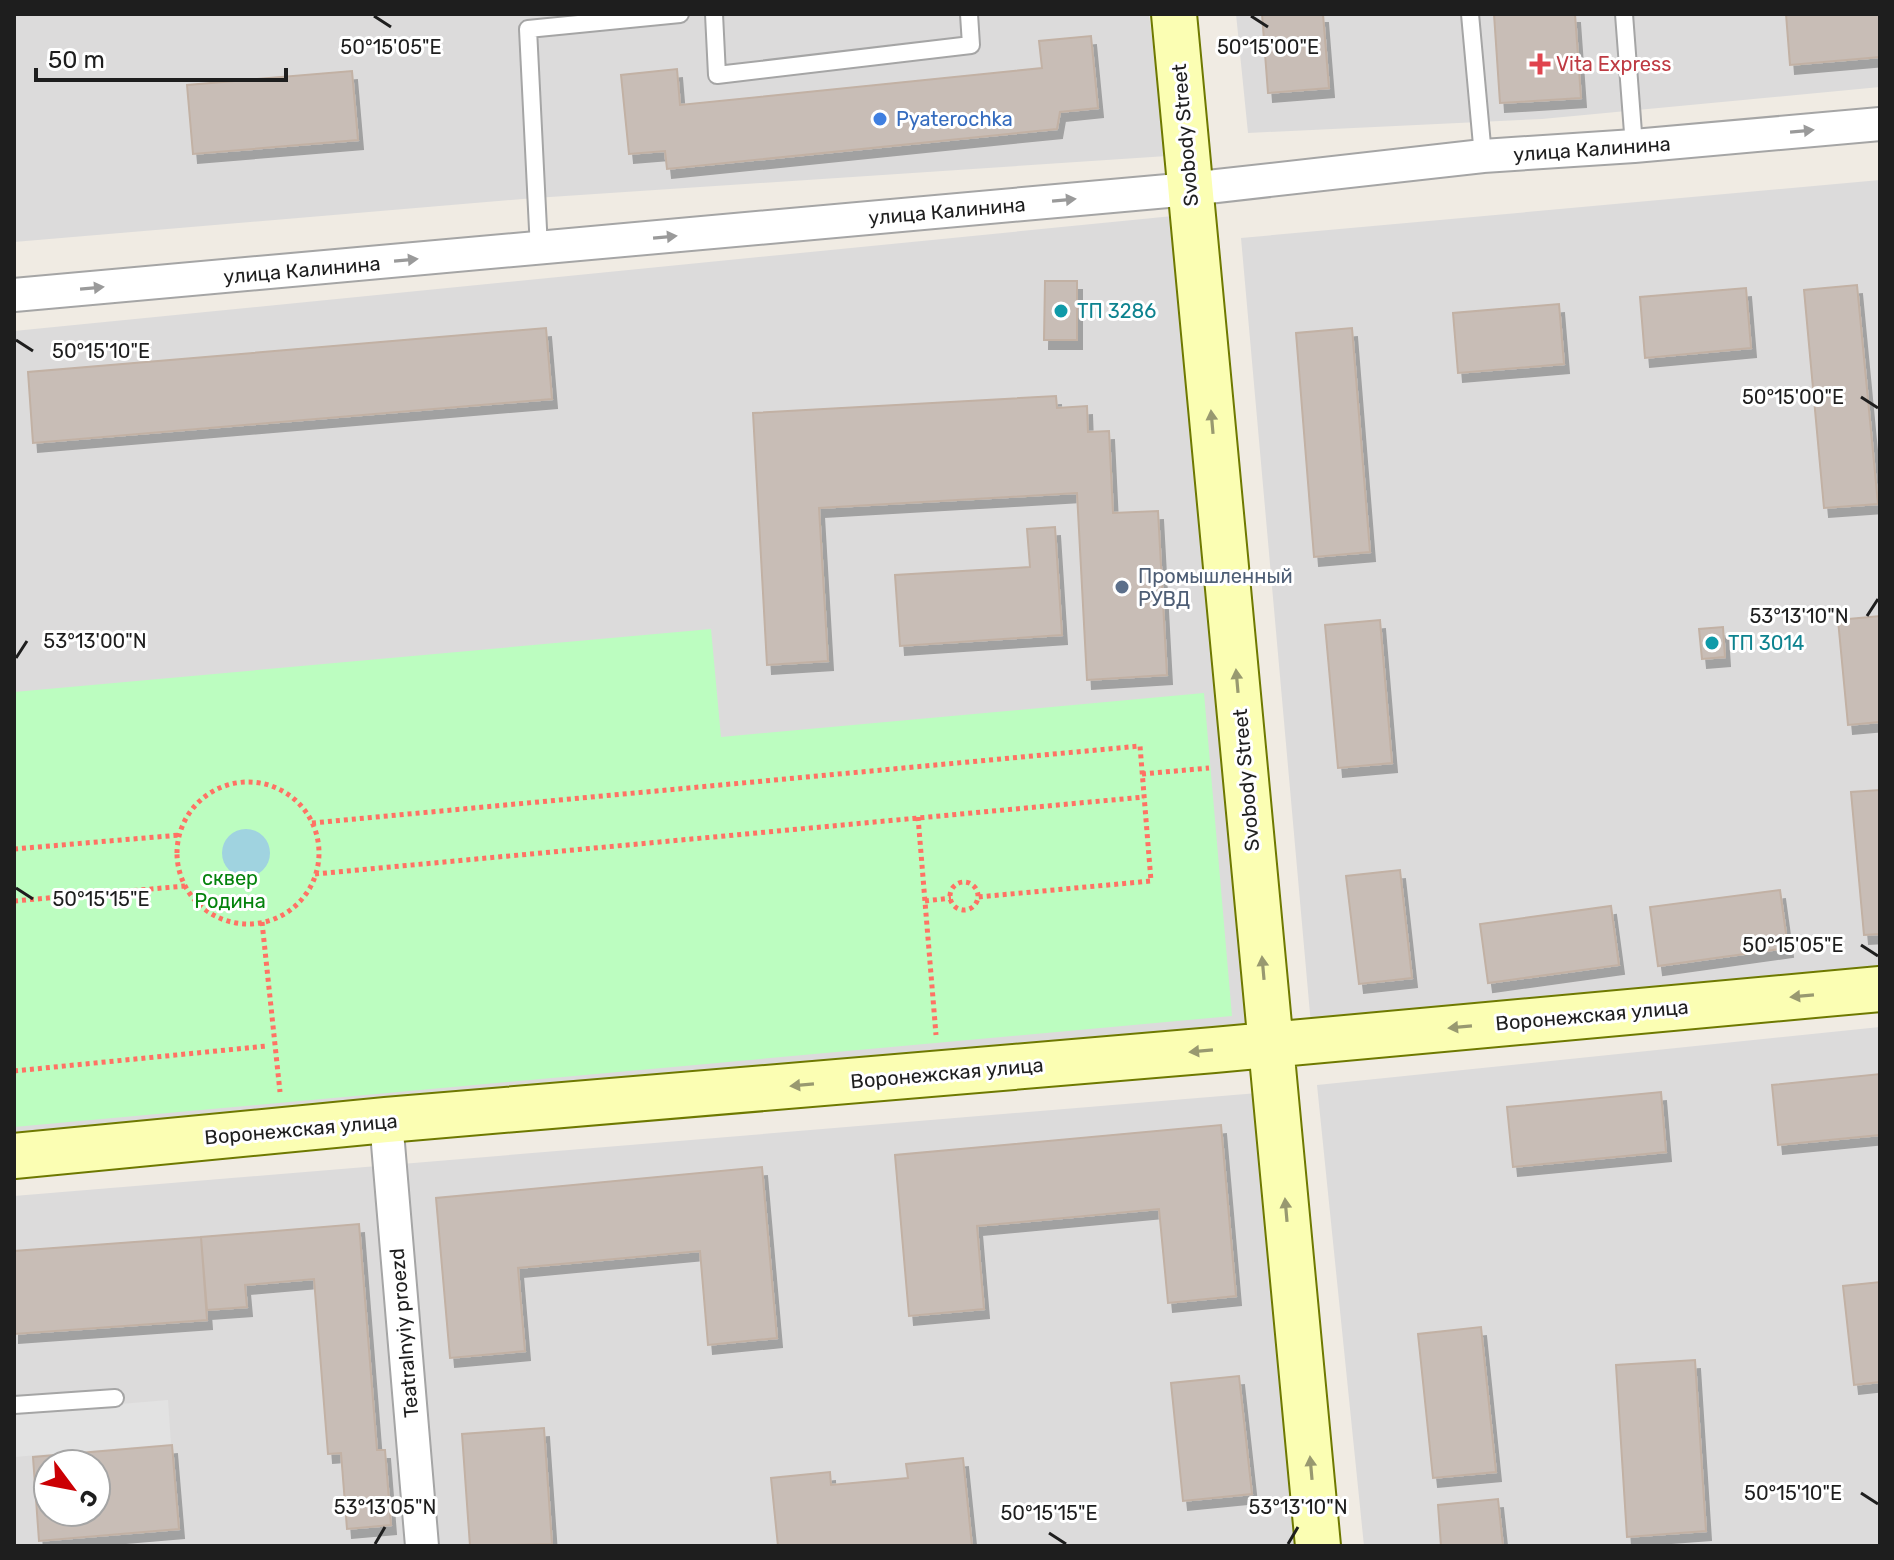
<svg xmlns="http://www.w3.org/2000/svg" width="1894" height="1560" font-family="Rubik,sans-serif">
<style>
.residential{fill:#dcdbdb;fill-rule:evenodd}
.park{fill:#bcfdc0}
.parking{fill:#e2e2e2}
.water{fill:#a0d3e0}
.building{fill:#c8bdb6;stroke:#c2b1a4;stroke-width:2;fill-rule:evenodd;filter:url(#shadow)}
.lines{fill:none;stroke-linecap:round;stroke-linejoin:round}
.lane-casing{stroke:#a5a5a5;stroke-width:20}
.street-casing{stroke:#a5a5a5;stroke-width:36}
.secondary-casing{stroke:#6e7900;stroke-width:48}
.path{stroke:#ff7264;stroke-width:5;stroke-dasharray:4 4;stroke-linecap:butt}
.lane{stroke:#fff;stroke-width:16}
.street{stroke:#fff;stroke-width:32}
.secondary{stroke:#fbfeb3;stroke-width:44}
.oneway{fill:#9a9a9a}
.oneway2{fill:#989970}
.ticks{fill:none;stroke:#1e1e1e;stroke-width:3}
.health-dot{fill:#e0444e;stroke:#fff;stroke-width:3}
.shop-dot{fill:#3f7fe0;stroke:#fff;stroke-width:3}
.culture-dot{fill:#0f9aa8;stroke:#fff;stroke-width:3}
.service-dot{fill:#5c6f8a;stroke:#fff;stroke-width:3}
.labels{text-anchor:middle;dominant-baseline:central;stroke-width:6;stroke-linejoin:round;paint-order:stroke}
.health-label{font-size:20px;fill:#be3a42;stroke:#fff;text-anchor:start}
.shop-label{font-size:20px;fill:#366cbe;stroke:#fff;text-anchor:start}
.street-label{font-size:20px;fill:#1e1e1e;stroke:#fff}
.culture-label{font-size:20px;fill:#0d838f;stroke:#fff;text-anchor:start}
.service-label{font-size:20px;fill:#4e5e75;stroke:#fff;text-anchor:start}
.park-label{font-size:20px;fill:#04830c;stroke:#fff}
.ticks-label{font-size:20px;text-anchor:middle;fill:#1e1e1e;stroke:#fff;stroke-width:6;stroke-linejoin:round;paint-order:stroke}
</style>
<defs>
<filter id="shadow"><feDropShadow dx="5" dy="9" stdDeviation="0" flood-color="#0004"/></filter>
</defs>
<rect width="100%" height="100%" fill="#f0ebe3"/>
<path class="residential" d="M 14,14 L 1149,14 L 1167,156 L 535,198 L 14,242 Z
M 1236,14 L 1880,14 L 1880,87 L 1542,119 L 1248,133 Z
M 1880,180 L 1880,966 L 1311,1025 L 1241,238 Z
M 1173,216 L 1252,1033 L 14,1132 L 14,331 Z
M 1880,1027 L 1880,1546 L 1364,1546 L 1317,1085 Z
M 1258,1093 L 1304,1546 L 14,1546 L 14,1196 ZM 48,1464 L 96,1464 L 96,1512 L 48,1512 Z"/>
<path class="park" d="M 711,629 L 721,737 L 1204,693 L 1232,1016 L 14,1127 L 14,692 Z"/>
<path class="parking" d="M 168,1400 L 171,1444 L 14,1457 L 14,1413 Z"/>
<path class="water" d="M222 853a24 24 0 1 1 48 0a24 24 0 1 1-48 0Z"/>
<path class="building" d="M 1262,14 L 1323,14 L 1329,88 L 1268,93 Z
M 1494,14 L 1575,14 L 1581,98 L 1500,103 Z
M 1786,14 L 1880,14 L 1880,57 L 1790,65 Z
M 1091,36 L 1098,108 L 1060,112 L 1057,129 L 667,169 L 665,151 L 629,154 L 621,75 L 677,69 L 680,105 L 1042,68 L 1039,41 Z
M 352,71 L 358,140 L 193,154 L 187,85 Z
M 1045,281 L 1077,281 L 1077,340 L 1044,340 Z
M 1857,285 L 1878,504 L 1824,508 L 1804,290 Z
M 1746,288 L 1751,348 L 1645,358 L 1640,297 Z
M 1559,304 L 1564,364 L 1458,373 L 1453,313 Z
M 546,328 L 552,399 L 33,443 L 28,372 Z
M 1352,328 L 1370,552 L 1314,557 L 1296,333 Z
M 1056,396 L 1057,408 L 1087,406 L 1088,432 L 1109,431 L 1113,513 L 1158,511 L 1167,675 L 1087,680 L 1077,493 L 819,508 L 828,661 L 767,665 L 753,413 Z
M 1055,527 L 1062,635 L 900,646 L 895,575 L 1030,567 L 1027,529 Z
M 1880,616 L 1880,722 L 1848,725 L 1838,620 Z
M 1380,620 L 1392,763 L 1338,768 L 1325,625 Z
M 1723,627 L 1725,657 L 1702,659 L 1699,629 Z
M 1880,790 L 1880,934 L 1864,935 L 1851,792 Z
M 1400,870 L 1412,978 L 1359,984 L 1346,876 Z
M 1780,890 L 1788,948 L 1658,966 L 1650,907 Z
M 1611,906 L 1619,965 L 1488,983 L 1480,924 Z
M 1880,1074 L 1880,1135 L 1778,1145 L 1772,1085 Z
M 1661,1092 L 1666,1152 L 1513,1167 L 1507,1107 Z
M 1221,1125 L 1236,1296 L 1168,1303 L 1159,1209 L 977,1226 L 984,1309 L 909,1316 L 895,1155 Z
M 762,1167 L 777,1338 L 708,1345 L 700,1251 L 518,1268 L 525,1351 L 450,1358 L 436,1198 Z
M 359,1224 L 377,1450 L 385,1450 L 391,1525 L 347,1529 L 341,1453 L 328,1454 L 314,1279 L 245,1285 L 247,1307 L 207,1310 L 201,1237 Z
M 201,1237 L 207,1320 L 14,1334 L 14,1251 Z
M 1880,1282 L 1880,1382 L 1854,1385 L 1843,1286 Z
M 1481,1327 L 1496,1472 L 1433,1478 L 1418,1334 Z
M 1695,1360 L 1706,1531 L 1627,1537 L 1616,1365 Z
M 1239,1376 L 1252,1494 L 1183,1501 L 1171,1383 Z
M 544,1428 L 552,1544 L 470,1546 L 462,1434 Z
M 172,1445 L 179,1529 L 39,1541 L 33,1457 ZM 48,1464 L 96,1464 L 96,1512 L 48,1512 Z
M 963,1458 L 972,1546 L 778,1546 L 771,1478 L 830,1472 L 831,1485 L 908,1478 L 906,1464 Z
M 1498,1499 L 1503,1546 L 1441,1546 L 1438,1505 Z"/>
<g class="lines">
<defs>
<path id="lane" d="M 714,14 L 717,75 L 971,45 L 969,14
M 1470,14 L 1483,156
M 1624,14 L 1634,146
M 539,249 L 528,29 L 680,14
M 14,1405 L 115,1398"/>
<path id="street" d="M 14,295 L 1190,189 L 1483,156 L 1634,146 L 1880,124
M 386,1120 L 422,1546"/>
<path id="secondary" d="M 1174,14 L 1318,1546
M 14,1156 L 386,1120 L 1214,1050 L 1880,989"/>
</defs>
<use href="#lane" class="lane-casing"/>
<use href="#street" class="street-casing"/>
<use href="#secondary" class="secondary-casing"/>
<path class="path" d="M 1142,774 L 1209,768
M177 853a71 71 0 1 1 142 0a71 71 0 1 1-142 0Z
M 918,817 L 936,1035
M 312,823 L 1140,746 L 1151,881 L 978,897
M 14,849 L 180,835
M 315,874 L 1144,797
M950 896a14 14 0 1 1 28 0a14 14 0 1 1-28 0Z
M 14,901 L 185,886
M 925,901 L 951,898
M 262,922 L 280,1092
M 14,1071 L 267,1046"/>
<use href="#lane" class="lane"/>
<use href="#street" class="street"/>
<use href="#secondary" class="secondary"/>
</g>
<defs><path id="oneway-solid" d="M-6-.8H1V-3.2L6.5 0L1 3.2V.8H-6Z" transform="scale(2)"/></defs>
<g class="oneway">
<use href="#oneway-solid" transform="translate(1802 131) rotate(-5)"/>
<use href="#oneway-solid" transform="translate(1064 200) rotate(-5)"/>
<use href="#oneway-solid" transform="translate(665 237) rotate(-5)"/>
<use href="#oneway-solid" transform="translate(406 260) rotate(-5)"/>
<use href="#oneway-solid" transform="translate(92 288) rotate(-5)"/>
</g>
<g class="oneway2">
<use href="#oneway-solid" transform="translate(1212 422) rotate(-95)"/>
<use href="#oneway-solid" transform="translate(1237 681) rotate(-95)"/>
<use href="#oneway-solid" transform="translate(1263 968) rotate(-95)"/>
<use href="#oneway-solid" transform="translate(1802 996) rotate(175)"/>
<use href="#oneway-solid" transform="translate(1460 1027) rotate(175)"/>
<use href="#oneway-solid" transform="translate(1201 1051) rotate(175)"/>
<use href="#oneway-solid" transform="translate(802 1085) rotate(175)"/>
<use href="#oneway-solid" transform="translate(1286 1210) rotate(-95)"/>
<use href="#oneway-solid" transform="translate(1311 1468) rotate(-95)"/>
</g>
<path class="ticks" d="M 374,16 L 391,27M 1251,16 L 1268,27M 16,340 L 33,351M 1861,397 L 1878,408M 1867,616 L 1878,599M 16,658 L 27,641M 16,888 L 33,899M 1861,945 L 1878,956M 1861,1493 L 1878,1504M 1049,1533 L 1066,1544M 375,1544 L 385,1527M 1288,1544 L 1298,1527"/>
<path class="health-dot" d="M1536 52h8v8h8v8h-8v8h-8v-8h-8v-8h8z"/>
<circle class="shop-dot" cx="880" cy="119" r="8"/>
<g class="culture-dot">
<circle cx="1061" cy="311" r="8"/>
<circle cx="1712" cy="643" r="8"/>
</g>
<circle class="service-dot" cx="1122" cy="587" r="8"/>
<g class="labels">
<g class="health-label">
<text x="1556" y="64">Vita Express</text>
</g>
<g class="shop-label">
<text x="896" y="119">Pyaterochka</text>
</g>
<g class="street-label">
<text transform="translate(1185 135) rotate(-95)">Svobody Street</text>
<text transform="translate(1592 149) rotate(-4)">улица Калинина</text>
<text transform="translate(947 211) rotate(-5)">улица Калинина</text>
<text transform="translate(302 270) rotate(-5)">улица Калинина</text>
<text transform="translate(1246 780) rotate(-95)">Svobody Street</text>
<text transform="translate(1592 1015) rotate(-5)">Воронежская улица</text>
<text transform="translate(947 1073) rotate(-5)">Воронежская улица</text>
<text transform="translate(301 1129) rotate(-5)">Воронежская улица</text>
<text transform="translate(404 1333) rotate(-95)">Teatralnyiy proezd</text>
</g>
<g class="culture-label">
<text x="1077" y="311">ТП 3286</text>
<text x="1728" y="643">ТП 3014</text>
</g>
<g class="service-label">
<text x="1138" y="576">Промышленный<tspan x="1138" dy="23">РУВД</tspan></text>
</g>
<g class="park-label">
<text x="230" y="878">сквер<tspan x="230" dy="23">Родина</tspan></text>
</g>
</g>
<g class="ticks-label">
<text x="1268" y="54">50°15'00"E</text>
<text x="391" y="54">50°15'05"E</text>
<text x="101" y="358">50°15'10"E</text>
<text x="1793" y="404">50°15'00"E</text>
<text x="1799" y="623">53°13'10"N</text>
<text x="95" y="648">53°13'00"N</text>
<text x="101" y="906">50°15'15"E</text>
<text x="1793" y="952">50°15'05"E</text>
<text x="1793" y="1500">50°15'10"E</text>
<text x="385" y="1514">53°13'05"N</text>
<text x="1298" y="1514">53°13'10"N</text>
<text x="1049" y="1520">50°15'15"E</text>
</g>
<rect width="1894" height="1560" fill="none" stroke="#1e1e1e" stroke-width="32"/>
<g transform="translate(72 1488) rotate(122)"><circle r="38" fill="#ffffff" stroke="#a5a5a5" stroke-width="2"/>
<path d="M0-6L14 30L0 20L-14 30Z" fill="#cb0004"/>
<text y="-12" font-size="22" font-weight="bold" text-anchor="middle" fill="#1e1e1e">С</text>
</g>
<path d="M36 68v12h250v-12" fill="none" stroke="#1e1e1e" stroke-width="4"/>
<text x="48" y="68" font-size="24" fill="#1e1e1e" stroke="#ffffff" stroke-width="6" paint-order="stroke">50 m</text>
</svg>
